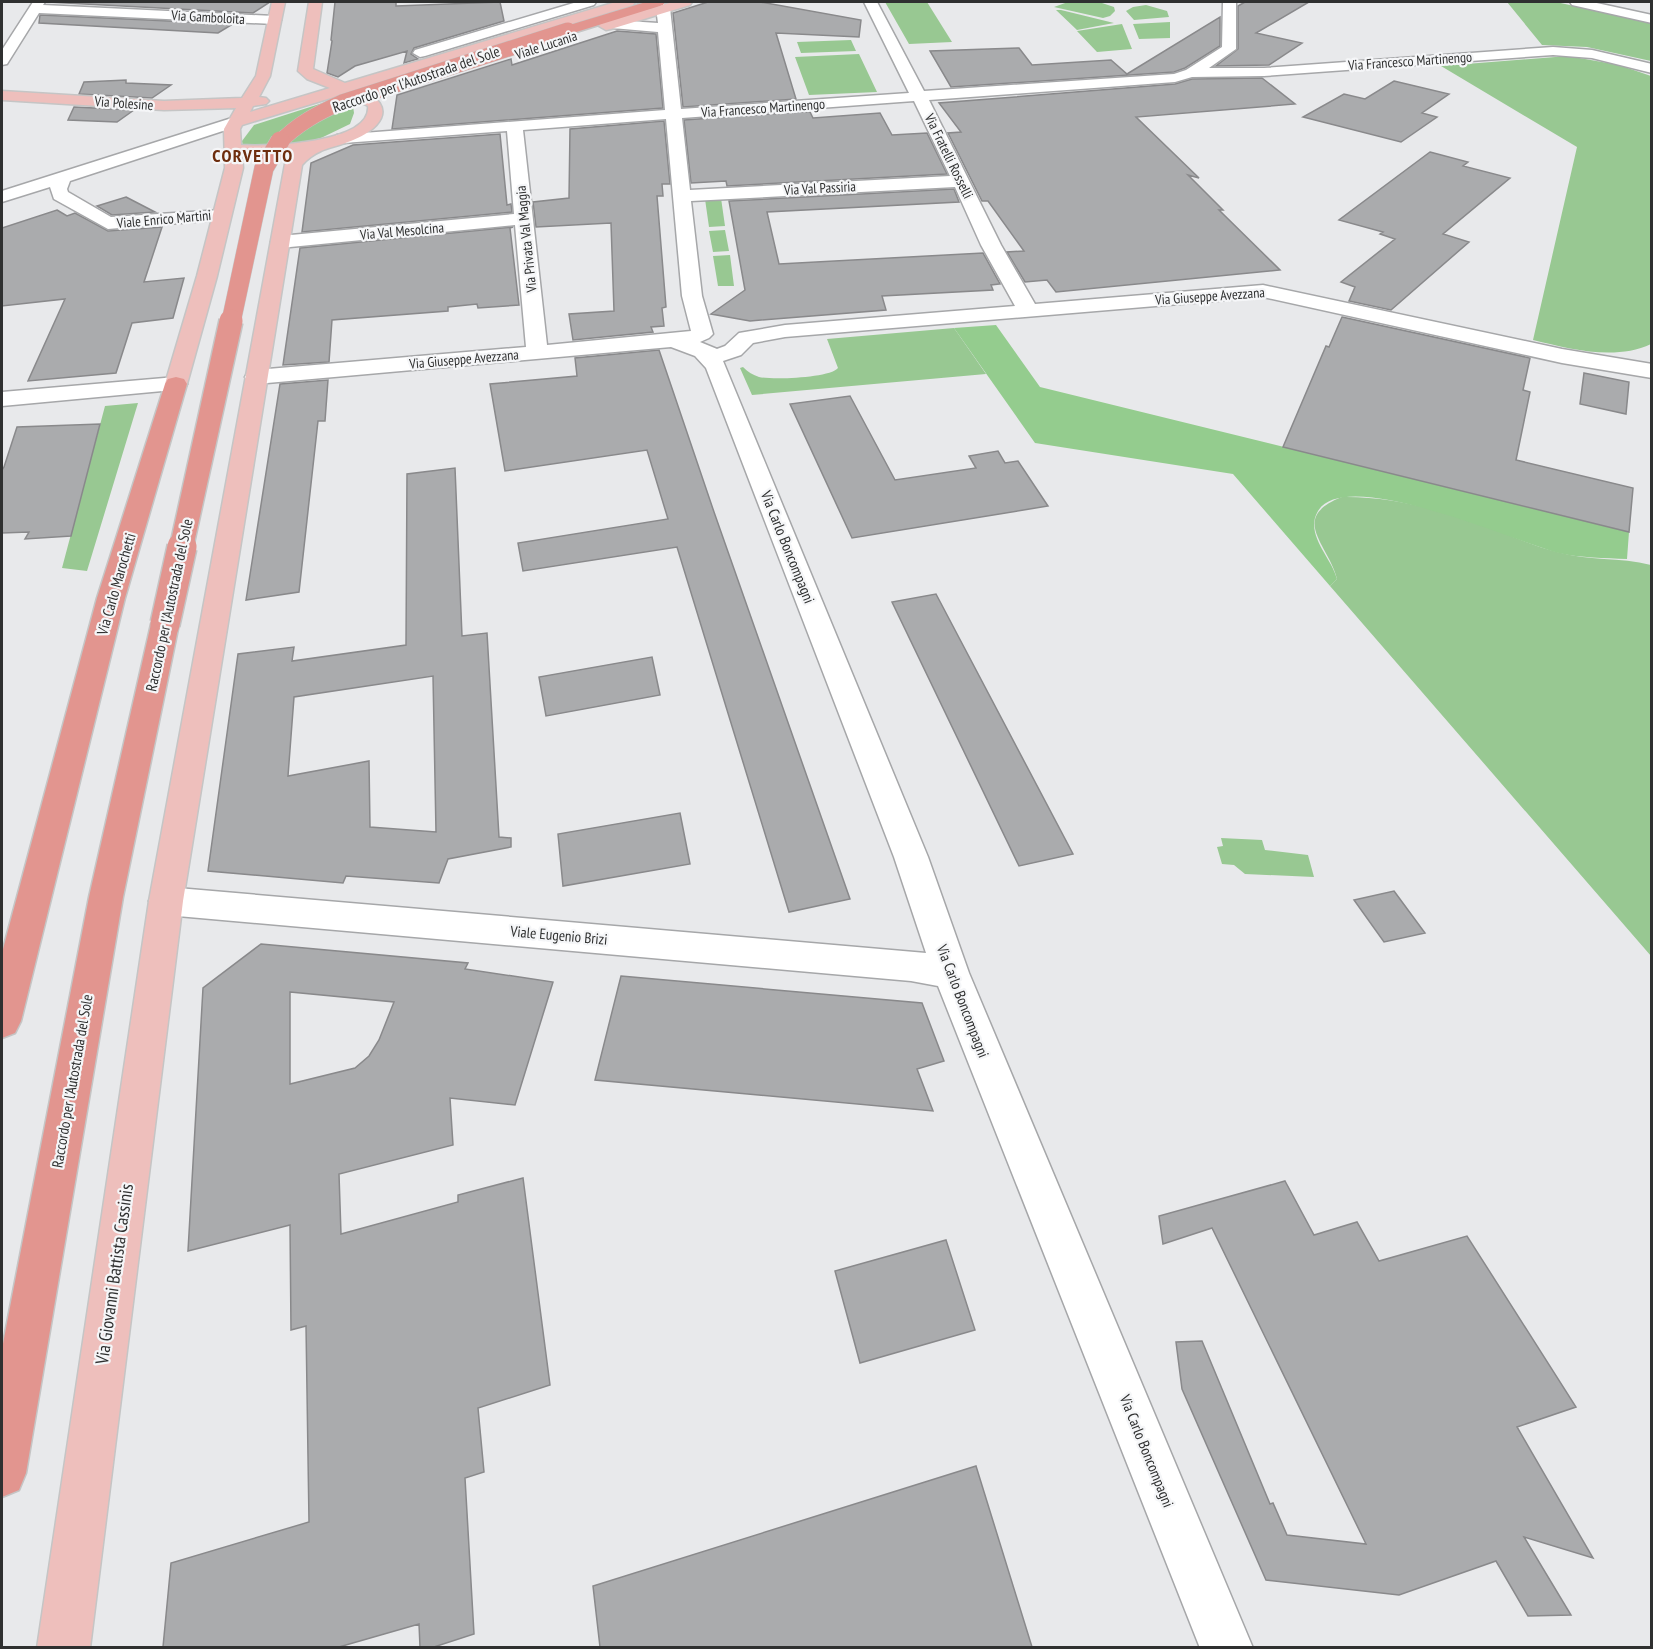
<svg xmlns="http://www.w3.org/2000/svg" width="1653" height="1649" font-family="'PT Sans Narrow',sans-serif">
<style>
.green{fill:#98c892}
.forest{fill:#94cc8e}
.building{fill:#aaabad;stroke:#89898b;stroke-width:1.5;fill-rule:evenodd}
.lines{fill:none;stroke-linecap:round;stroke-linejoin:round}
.minor-casing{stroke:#a6a7a9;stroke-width:3}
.major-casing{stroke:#c5c5c5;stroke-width:3}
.highway-casing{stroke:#c5c5c5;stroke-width:3}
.minor{fill:#fff;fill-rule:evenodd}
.major{fill:#eebfbc;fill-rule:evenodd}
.highway{fill:#e2958f;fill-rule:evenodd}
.highway-bridge-far3-casing{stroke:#c5c5c5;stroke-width:16;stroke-linecap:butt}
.highway-bridge-far2-casing{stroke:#c5c5c5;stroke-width:20;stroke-linecap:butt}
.highway-bridge-far1-casing{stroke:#c5c5c5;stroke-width:26;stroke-linecap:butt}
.highway-bridge-casing{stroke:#c5c5c5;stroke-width:32;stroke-linecap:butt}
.highway-bridge-far3{stroke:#e2958f;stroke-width:15}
.highway-bridge-far2{stroke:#e2958f;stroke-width:19}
.highway-bridge-far1{stroke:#e2958f;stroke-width:23}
.highway-bridge{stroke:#e2958f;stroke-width:29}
.labels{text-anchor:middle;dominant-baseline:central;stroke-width:4.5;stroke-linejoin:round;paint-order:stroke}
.far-street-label{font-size:14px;fill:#2f3030;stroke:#f5f6f8}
.street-label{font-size:15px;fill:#2f3030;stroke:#f5f6f8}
.far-district-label{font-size:18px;font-weight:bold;letter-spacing:1.5px;fill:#6d2d0e;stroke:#f5f6f8}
.near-street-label{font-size:18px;fill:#2f3030;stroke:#f5f6f8}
</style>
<rect width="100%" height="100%" fill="#e8e9eb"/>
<path class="green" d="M 885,2 L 927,2 L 952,42 L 909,44 Z
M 1068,2 L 1099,2 L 1114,7 L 1115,11 L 1110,16 L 1103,18 L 1054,7 Z
M 1507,2 L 1556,2 L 1651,23 L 1651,61 L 1587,47 L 1542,45 Z
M 1146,5 L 1167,11 L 1169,17 L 1134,20 L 1126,11 L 1133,7 Z
M 1056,10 L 1061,10 L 1114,23 L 1077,30 Z
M 1170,22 L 1170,38 L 1139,39 L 1133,24 Z
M 1122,24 L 1132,49 L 1097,52 L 1077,31 Z
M 851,40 L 856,51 L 801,53 L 797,42 Z
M 859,54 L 877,92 L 809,95 L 795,57 Z
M 1568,56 L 1619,65 L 1651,76 L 1651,344 C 1615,361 1570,349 1533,340 L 1577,147 L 1441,66 Z
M 335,99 L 353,106 L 354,113 L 350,124 L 321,138 L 294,145 L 243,147 L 242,141 L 254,125 Z
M 721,198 L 725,226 L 709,227 L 705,199 Z
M 725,230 L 729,251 L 713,252 L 709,231 Z
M 730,255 L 734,286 L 718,286 L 713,256 Z
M 954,328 L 986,374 L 752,395 L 740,368 L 743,367 C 748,372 753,375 759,377 C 773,380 830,378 838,368 L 827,339 Z
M 138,403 L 87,571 L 62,568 L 105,406 Z
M 1342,497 C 1390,496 1443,510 1488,527 C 1511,536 1534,546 1557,552 C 1588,561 1620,557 1651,565 L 1651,956 L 1330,586 L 1337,579 C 1329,545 1288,518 1342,497 Z
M 1221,838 L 1262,840 L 1265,850 L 1308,855 L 1314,877 L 1245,874 L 1234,865 L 1222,864 L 1217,847 L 1223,846 Z"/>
<path class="forest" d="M 996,325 L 1040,387 L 1629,532 L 1627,559 C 1604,558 1581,558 1559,553 C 1518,543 1346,465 1318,511 C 1304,534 1332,558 1337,579 L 1330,586 L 1233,474 L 1035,443 L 954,328 Z"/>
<path class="building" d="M 47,2 L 270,2 L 253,13 Z
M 335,2 L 396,2 L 396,6 L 500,2 L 504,21 L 414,48 L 411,54 L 418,59 L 404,63 L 407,51 L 355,66 L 338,77 L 327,73 L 332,41 L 331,40 Z
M 708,2 L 760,2 L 861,20 L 859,37 L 776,33 L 796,99 L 683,107 L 673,13 Z
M 1245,2 L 1309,2 L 1256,33 L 1302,43 L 1269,65 L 1216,66 L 1238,49 L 1238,6 Z
M 40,15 L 233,24 L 218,33 L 39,23 Z
M 1220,17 L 1220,46 L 1185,68 L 1174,72 L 951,87 L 930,51 L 1019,48 L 1032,65 L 1111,60 L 1127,74 Z
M 617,31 L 656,34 L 663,108 L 392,129 L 397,95 L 511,59 L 512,65 Z
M 1262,78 L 1295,104 L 1136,117 L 1199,178 L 1188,175 L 1223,210 L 1219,210 L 1280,270 L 1056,292 L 1047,280 L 1025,282 L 1007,252 L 1024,251 L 988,201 L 982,201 L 948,133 L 961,132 L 939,103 L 1175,84 L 1192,79 Z
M 126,80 L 126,83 L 171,85 L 152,98 L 79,94 L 84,82 Z
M 1394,81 L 1449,94 L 1422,113 L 1437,117 L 1401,142 L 1303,117 L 1344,94 L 1365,99 Z
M 74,107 L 134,110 L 117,122 L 68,120 Z
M 800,112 L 810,112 L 813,118 L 880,113 L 892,135 L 927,133 L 947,174 L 727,186 L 726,181 L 691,183 L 684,120 Z
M 664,121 L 670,184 L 662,184 L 663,196 L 657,196 L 666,307 L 662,308 L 664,326 L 651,327 L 653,332 L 573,340 L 569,314 L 614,311 L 611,223 L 536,227 L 533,202 L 569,198 L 570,129 Z
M 500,134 L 507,205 L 511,204 L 512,212 L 302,232 L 311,163 L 353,145 Z
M 1430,152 L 1468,162 L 1463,166 L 1510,178 L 1443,234 L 1469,242 L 1391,310 L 1349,301 L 1355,287 L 1341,282 L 1395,239 L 1380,234 L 1383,232 L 1339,220 Z
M 954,189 L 959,202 L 767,212 L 779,264 L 983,253 L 1000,284 L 991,285 L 993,290 L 882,296 L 886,310 L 750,321 L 711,314 L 745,290 L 729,201 Z
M 126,197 L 155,212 L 112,215 L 97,206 Z
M 57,210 L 67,216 L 75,213 L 108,231 L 162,227 L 144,282 L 184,278 L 173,318 L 132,323 L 116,373 L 28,381 L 65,299 L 2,306 L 2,228 Z
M 513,227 L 510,228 L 519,305 L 478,308 L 477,304 L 448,307 L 448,311 L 332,320 L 329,362 L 283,365 L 300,248 Z
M 1342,317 L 1530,358 L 1523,390 L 1530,392 L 1516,460 L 1633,488 L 1629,532 L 1283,447 L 1326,346 L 1329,347 Z
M 659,350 L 714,512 L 850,899 L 789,912 L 677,547 L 523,571 L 518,543 L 668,519 L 647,450 L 505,471 L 490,384 L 577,376 L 575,358 Z
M 1584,373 L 1629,382 L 1626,414 L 1580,404 Z
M 328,380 L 325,421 L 318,421 L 299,592 L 246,600 L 280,384 Z
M 850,396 L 895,480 L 976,468 L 969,456 L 998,451 L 1005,463 L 1018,461 L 1048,506 L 852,538 L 790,404 Z
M 100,424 L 71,536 L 25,539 L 29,532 L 2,533 L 2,470 L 4,467 L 17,427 Z
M 455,468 L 462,636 L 487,633 L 499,837 L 511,838 L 511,847 L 448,859 L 439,883 L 346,876 L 343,883 L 208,871 L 238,654 L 294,647 L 292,661 L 406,645 L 407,474 ZM 433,676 L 436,832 L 370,827 L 369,761 L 288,776 L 294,697 Z
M 936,594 L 1073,854 L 1019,866 L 892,602 Z
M 652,657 L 660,695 L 546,716 L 539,677 Z
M 680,813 L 690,864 L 563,886 L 558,834 Z
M 1394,891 L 1425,933 L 1384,942 L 1354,900 Z
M 261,944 L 468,963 L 465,969 L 553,982 L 515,1105 L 450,1098 L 453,1145 L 339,1174 L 341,1234 L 458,1202 L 458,1195 L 523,1178 L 550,1385 L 478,1408 L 484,1472 L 465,1478 L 474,1634 L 434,1647 L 420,1647 L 419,1624 L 339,1647 L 163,1647 L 171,1563 L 309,1522 L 306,1326 L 291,1330 L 290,1225 L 188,1251 L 203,988 ZM 290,992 L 394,1002 L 379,1040 L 369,1056 L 355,1068 L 290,1084 Z
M 621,976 L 922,1003 L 944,1061 L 917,1069 L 933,1111 L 595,1080 Z
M 1285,1181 L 1314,1235 L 1357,1222 L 1379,1261 L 1467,1236 L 1576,1407 L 1517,1427 L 1593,1558 L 1524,1537 L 1571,1615 L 1528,1616 L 1496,1561 L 1399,1595 L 1266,1580 L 1182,1389 L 1176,1342 L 1202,1341 L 1270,1504 L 1273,1503 L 1287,1535 L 1366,1544 L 1212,1228 L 1163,1244 L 1159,1216 Z
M 946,1240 L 975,1330 L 860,1363 L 835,1271 Z
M 976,1466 L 1032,1647 L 600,1647 L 593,1586 Z"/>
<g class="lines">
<defs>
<path id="minor" d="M 33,2 L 45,2 L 43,5 L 274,16 L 281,20 L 274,24 L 39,13 L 7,64 L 2,65 L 2,50 Z
M 577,2 L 596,2 L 594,5 L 425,56 L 420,57 L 413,53 L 415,50 Z
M 864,2 L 877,2 L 924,91 L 1174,74 L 1186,70 L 1222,47 L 1223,2 L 1236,2 L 1236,49 L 1209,68 L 1264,68 L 1553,47 L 1592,50 L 1652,64 L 1652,73 L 1592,58 L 1553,55 L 1264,76 L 1192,77 L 1175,82 L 929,100 L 1001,245 L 1035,304 L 1263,285 L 1562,349 L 1652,364 L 1652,378 L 1562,363 L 1263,297 L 785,337 L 753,343 L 741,355 L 723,361 L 928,857 L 969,973 L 1253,1648 L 1200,1648 L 938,986 L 911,981 L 166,915 L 154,911 L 149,901 L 154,891 L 166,887 L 926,953 L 894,857 L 706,368 L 695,356 L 671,347 L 256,384 L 248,382 L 245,377 L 248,372 L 256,370 L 526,347 L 515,225 L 280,248 L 273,246 L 271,242 L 273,238 L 280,236 L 514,214 L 507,131 L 343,143 L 337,141 L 335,138 L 337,135 L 665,110 L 658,32 L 612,28 L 605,24 L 612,20 L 658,23 L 656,8 L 663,4 L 670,8 L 681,109 L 909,93 ZM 914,101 L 950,176 L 690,190 L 682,118 ZM 666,119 L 682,296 L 691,331 L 547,345 L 523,130 ZM 955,187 L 981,245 L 1015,306 L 785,325 L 739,333 L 725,346 L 717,349 L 700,342 L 709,338 L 713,334 L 702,296 L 691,201 Z
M 1570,2 L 1592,2 L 1652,15 L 1652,23 L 1572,5 Z
M 235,117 L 243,122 L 241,125 L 70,181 L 67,189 L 68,192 L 111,217 L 222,210 L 228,211 L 231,215 L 228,219 L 108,229 L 54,199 L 50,187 L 2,202 L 2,191 Z
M 176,377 L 184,379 L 187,384 L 184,389 L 2,406 L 2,392 Z"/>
<path id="major" d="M 272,2 L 285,2 L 270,76 L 259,97 L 266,98 L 269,101 L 266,104 L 253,106 L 250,112 L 330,88 L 307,79 L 298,71 L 309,2 L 322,2 L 313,69 L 345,83 L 616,2 L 635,2 L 633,5 L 360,89 C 401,107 379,131 348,142 C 339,146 329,147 321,151 C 314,154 307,159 302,165 L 183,901 L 90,1648 L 37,1648 L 149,901 L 285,164 L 293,154 L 242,155 L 243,168 L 217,276 L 187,384 L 184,389 L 176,391 L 168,389 L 165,384 L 197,276 L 225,168 L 224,129 L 236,108 L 164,110 L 2,100 L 2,91 L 164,101 L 242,98 L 256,76 ZM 344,94 L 368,106 C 372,144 265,147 241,145 L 240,129 L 242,125 Z
M 673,2 L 692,2 L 690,5 L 611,29 L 606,30 L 599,26 L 601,23 Z"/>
<path id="highway" d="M 646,2 L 665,2 L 663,5 L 573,33 L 568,34 L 561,30 L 563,27 Z
M 176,377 L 184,379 L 187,384 L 125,598 L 21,1021 L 15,1033 L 2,1038 L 2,953 L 97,598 L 165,384 L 168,379 Z
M 165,615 L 175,617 L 179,624 L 123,897 L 26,1473 L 19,1490 L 2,1497 L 2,1349 L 89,897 L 151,624 L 155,617 Z"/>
</defs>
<use href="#minor" class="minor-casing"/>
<use href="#major" class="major-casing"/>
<use href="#highway" class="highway-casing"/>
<use href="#minor" class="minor"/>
<use href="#major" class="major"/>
<use href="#highway" class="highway"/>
<defs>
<path id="highway-bridge-far3" d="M 279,143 C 297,124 318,113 342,102 L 568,30"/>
<path id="highway-bridge-far2" d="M 231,322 L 264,168 L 280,141"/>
<path id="highway-bridge-far1" d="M 181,549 L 231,321"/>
<path id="highway-bridge" d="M 165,624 L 182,547"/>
</defs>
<use href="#highway-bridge-far3" class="highway-bridge-far3-casing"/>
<use href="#highway-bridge-far2" class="highway-bridge-far2-casing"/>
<use href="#highway-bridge-far1" class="highway-bridge-far1-casing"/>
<use href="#highway-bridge" class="highway-bridge-casing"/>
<use href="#highway-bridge-far3" class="highway-bridge-far3"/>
<use href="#highway-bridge-far2" class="highway-bridge-far2"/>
<use href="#highway-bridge-far1" class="highway-bridge-far1"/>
<use href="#highway-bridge" class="highway-bridge"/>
</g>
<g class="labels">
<g class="far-street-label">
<text transform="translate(208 17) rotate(3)">Via Gamboloita</text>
<text transform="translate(546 45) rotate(-18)">Viale Lucania</text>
<text transform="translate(1410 61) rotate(-4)">Via Francesco Martinengo</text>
<text transform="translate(124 103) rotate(4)">Via Polesine</text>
<text transform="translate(763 108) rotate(-4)">Via Francesco Martinengo</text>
<text transform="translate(949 156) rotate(64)">Via Fratelli Rosselli</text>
<text transform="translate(820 188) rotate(-3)">Via Val Passiria</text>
<text transform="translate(164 219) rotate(-5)">Viale Enrico Martini</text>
<text transform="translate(402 231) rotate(-5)">Via Val Mesolcina</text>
<text transform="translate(526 239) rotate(-96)">Via Privata Val Maggia</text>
<text transform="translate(1210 296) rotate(-4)">Via Giuseppe Avezzana</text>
<text transform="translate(464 359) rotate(-5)">Via Giuseppe Avezzana</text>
</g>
<g class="street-label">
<text transform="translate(416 79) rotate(-19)">Raccordo per l'Autostrada del Sole</text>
<text transform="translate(788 547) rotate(68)">Via Carlo Boncompagni</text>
<text transform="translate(116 584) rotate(-74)">Via Carlo Marochetti</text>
<text transform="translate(169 605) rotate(-78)">Raccordo per l'Autostrada del Sole</text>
<text transform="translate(559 935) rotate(5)">Viale Eugenio Brizi</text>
<text transform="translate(963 1001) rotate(69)">Via Carlo Boncompagni</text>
<text transform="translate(72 1081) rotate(-80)">Raccordo per l'Autostrada del Sole</text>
<text transform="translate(1147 1451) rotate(68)">Via Carlo Boncompagni</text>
</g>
<g class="far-district-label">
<text x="253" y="155">CORVETTO</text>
</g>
<g class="near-street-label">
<text transform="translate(114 1274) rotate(-82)">Via Giovanni Battista Cassinis</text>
</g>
</g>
<rect width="1653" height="1649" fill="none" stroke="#2f3030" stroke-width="6"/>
</svg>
